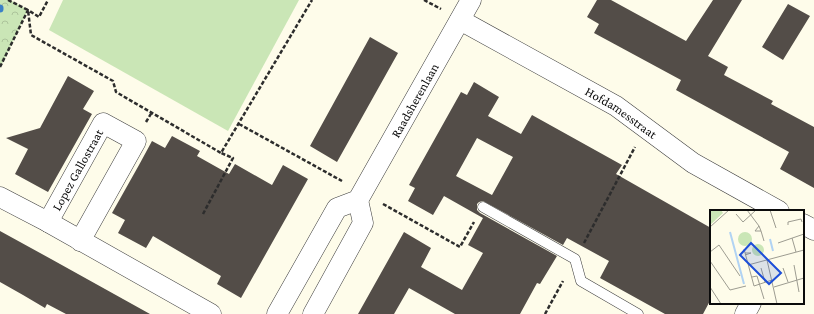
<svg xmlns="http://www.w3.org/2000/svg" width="814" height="314" font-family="'Crimson Pro',serif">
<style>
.grass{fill:#cae6b6}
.park{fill:url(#park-crowns)}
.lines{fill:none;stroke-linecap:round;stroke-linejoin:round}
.stream{stroke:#3b81c7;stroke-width:7}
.building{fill:#534d48;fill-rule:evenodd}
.lane-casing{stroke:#3e3e3e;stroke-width:11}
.street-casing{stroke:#3e3e3e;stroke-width:21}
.path{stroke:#2d2d2d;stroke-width:2.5;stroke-dasharray:4 2;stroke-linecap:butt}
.lane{stroke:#fff;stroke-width:10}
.street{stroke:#fff;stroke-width:20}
.labels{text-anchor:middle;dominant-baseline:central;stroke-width:4;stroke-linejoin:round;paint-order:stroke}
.street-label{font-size:13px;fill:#0b0b0b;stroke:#fff}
.inset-river{fill:none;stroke:#b1d3f3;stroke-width:2}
.inset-road{fill:none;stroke:#9d9c91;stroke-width:1}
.view{fill:#1d4ed8;fill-opacity:0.15;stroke:#1d4ed8;stroke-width:2}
.inset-edge{fill:none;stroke:#0b0b0b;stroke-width:2}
</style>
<defs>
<pattern id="park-crowns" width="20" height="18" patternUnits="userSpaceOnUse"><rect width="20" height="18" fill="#cae6b6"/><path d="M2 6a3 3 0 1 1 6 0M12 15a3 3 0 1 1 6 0" fill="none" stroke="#acc49b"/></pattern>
</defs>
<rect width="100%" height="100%" fill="#fefcea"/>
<path class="grass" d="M 63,0 L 299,0 L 228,131 L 49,30 Z"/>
<path class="park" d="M 0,0 L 10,0 L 28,10 L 0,68 Z"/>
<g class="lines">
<path class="stream" d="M 0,9 L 0,8"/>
</g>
<path class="building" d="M 597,0 L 611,0 L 686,41 L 713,0 L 742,0 L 708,56 L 728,67 L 724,75 L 773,101 L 771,104 L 814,127 L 814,188 L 780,169 L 789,152 L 676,90 L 681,80 L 594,33 L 599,24 L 587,17 Z
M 788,4 L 810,16 L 783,60 L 762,47 Z
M 370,37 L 398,53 L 337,162 L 310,146 Z
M 68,76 L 94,91 L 83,109 L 92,114 L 48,192 L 15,174 L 28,149 L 6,138 L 40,128 Z
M 474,82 L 499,97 L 488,116 L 521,134 L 532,115 L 622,165 L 616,174 L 711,228 L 711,299 L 703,314 L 665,314 L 600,278 L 609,261 L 567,238 L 563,245 L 483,201 L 479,202 L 477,204 L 477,210 L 480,213 L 557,256 L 540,284 L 537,283 L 520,314 L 455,314 L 409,288 L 394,314 L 358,314 L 404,232 L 431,248 L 421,267 L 462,290 L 483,253 L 468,245 L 483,218 L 444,196 L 433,215 L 408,201 L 415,188 L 409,185 L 461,92 L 467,95 ZM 477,138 L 513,157 L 492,195 L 456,176 Z
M 172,136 L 200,151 L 197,156 L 229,174 L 235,164 L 272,185 L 283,165 L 308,179 L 241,298 L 217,284 L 221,276 L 153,236 L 146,248 L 118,233 L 125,220 L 112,213 L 139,165 L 152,141 L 165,148 Z
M 0,231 L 51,259 L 150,314 L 66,314 L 47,304 L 45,308 L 23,295 L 0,282 Z"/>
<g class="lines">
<defs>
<path id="lane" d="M 483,207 L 575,259 L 581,281 L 638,314"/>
<g id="street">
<path id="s1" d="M 460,20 L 616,106 L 693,163 L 779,211"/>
<path d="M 0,197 L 48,222 L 211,314"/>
<path id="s2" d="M 48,222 L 103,123 L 136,141 L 80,241"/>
<path d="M 803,224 L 814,230"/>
<path id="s3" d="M 277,314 L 337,208 L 358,200 L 471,0"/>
<path d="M 313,314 L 363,223 L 358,200"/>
<path d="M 745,314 L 751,303"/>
</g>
</defs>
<use href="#lane" class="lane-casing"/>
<use href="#street" class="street-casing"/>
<path class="path" d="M 8,0 L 28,10 L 31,35 L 113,81 L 116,92 L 221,153 L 312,0
M 424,0 L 441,9
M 0,67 L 28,10 L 39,17 L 48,0
M 146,122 L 152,112
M 239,124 L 342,181
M 383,204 L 460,247 L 474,222
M 203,214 L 233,158 L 221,153
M 584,243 L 635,147
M 545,314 L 563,281"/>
<use href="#lane" class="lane"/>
<use href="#street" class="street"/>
</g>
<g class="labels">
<g class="street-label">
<text stroke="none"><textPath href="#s3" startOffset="259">Raadsherenlaan</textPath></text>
<text stroke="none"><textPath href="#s1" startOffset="186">Hofdamesstraat</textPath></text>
<text stroke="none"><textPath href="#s2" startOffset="60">Lopez Gallostraat</textPath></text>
</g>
</g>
<g transform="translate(710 210)">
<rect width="94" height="94" fill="#fefcea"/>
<path d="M 0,0 L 11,0 L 13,3 L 0,15 ZM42 40a6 6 0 1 1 12 0a6 6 0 1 1-12 0Z" fill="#cae6b6"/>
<path d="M28 29a7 7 0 1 1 14 0a7 7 0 1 1-14 0Z" fill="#cae6b6"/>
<path class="inset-river" d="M 20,22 L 34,74M 60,29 L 63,41"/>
<path class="inset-road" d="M 37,0 L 49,16M 60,0 L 66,18M 26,4 L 33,12 L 46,0M 78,15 L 78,12 L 91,9 L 92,12M 0,17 L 19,0M 51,21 L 45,21 L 49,16 L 51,21 L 54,31M 82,28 L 86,42M 68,33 L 94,24M 34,39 L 44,76 L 62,70M 0,42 L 9,35 L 30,66M 35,43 L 41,43 L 35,45M 57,50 L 67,94M 0,51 L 20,80 L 36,76M 38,55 L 94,40M 84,55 L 89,82M 51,58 L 55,72M 73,58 L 78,72M 42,67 L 47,66 L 54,89M 0,77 L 11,94M 64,77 L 94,68M 32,94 L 69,94"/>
<path class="view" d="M 41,33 L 71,63 L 59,74 L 30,45 Z"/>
<rect width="94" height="94" class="inset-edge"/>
</g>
</svg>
